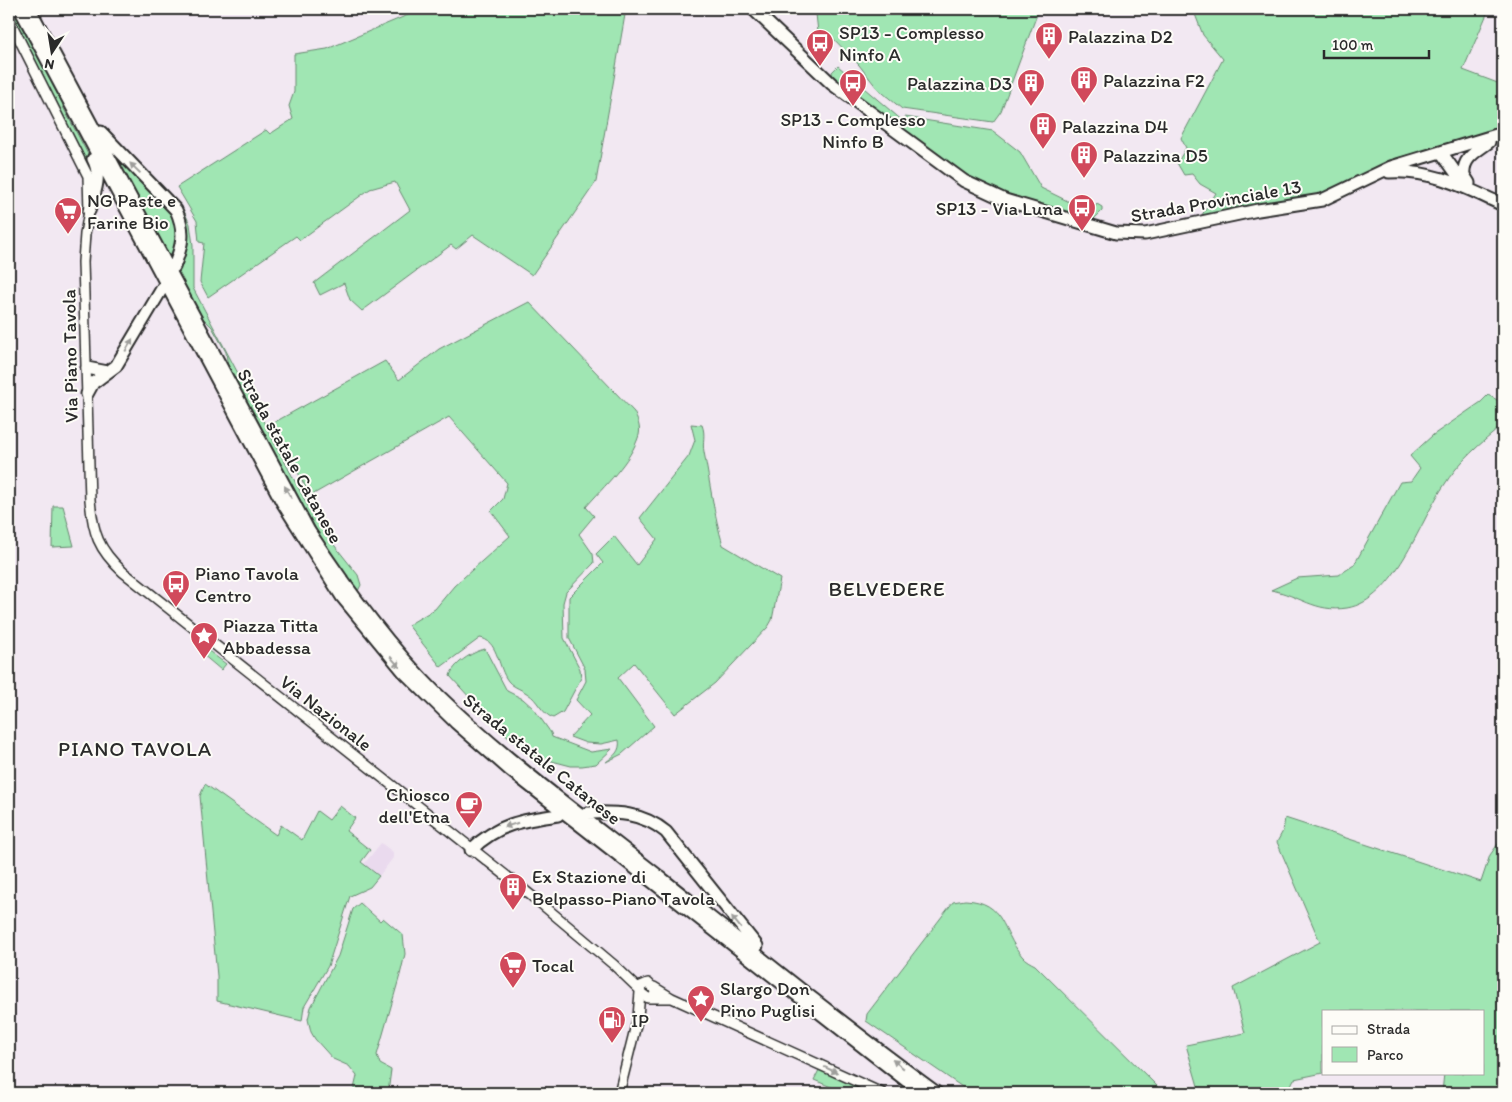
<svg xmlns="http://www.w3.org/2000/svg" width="1512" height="1102" font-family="Itim,sans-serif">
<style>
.built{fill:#eadaee}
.green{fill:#a0e6b3;stroke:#66886f}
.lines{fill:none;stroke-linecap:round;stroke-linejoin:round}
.minor-casing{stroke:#2b2b2b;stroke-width:12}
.major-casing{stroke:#2b2b2b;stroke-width:15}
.minor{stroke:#fdfcf7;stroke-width:9}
.major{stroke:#fdfcf7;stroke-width:11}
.oneway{fill:#9e9e9b}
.labels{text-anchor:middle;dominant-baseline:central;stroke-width:4;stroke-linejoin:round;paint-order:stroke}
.poi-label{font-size:19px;fill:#2b2b2b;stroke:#fdfcf7;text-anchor:start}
.street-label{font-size:19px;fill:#2b2b2b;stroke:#fdfcf7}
.quarter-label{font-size:21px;letter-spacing:1px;fill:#2b2b2b;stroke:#fdfcf7}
</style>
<rect width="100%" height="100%" fill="#f2e8f2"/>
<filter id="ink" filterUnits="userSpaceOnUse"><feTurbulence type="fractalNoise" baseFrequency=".02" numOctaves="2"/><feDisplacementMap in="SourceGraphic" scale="10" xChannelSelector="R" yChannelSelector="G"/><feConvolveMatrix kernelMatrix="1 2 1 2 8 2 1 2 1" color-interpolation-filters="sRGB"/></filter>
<g filter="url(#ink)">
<path class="built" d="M 381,843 L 393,852 L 393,858 L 379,876 L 364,864 Z"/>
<path class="green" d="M 9,9 L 15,9 L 62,97 L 63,107 L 91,160 L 95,178 Z
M 422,9 L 463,11 L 626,9 L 596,182 L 532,275 L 473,235 L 456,249 L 451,245 L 362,311 L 350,300 L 344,283 L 320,295 L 314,283 L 410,210 L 395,182 L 370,189 L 300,240 L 296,236 L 208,297 L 200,282 L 204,243 L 199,242 L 197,221 L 177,187 L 266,130 L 270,134 L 293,119 L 289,106 L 294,92 L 294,54 L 327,49 Z
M 820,9 L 1039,9 L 1001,111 L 993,122 L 902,109 L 877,88 L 859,65 L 827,32 L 818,32 L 816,14 Z
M 1193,9 L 1489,9 L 1463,70 L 1503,85 L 1503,127 L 1387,161 L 1325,193 L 1200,218 L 1216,193 L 1200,184 L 1192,174 L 1184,175 L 1177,163 L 1186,148 L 1181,138 L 1223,59 L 1203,35 Z
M 838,66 L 904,122 L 905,117 L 993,131 L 1020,152 L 1041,188 L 1090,212 L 1097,204 L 1102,207 L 1102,211 L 1091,222 L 1006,195 L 965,175 L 833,78 L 832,72 Z
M 110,148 L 172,211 L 179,226 L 173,262 Z
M 154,183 L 176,200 L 183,209 L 190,224 L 193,245 L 193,288 L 308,506 L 331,541 L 358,575 L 361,585 L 358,591 C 306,523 269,444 228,369 L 226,352 L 212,327 L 199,314 L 176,269 L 187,237 Z
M 529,302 L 634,412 C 637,419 641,427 639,435 C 631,462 604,486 586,507 L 594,516 L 579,534 L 593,554 L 594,563 L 566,592 L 563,603 L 564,638 L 580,669 L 581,678 L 563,712 L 553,718 C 541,713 538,700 528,694 C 520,688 511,687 506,678 C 498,665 497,640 480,638 L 441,667 L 408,625 L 435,609 L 454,586 L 510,536 L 491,511 L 503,499 L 507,483 L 449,417 L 310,496 L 273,423 L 385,361 L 399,380 L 439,349 Z
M 1488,395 L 1503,403 L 1503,425 C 1480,444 1459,461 1443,487 C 1419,523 1395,600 1347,608 C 1315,613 1299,595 1271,590 L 1297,578 L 1339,575 L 1354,565 L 1400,482 L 1411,481 L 1420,468 L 1410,456 L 1433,435 L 1481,402 Z
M 691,424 L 702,425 C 706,435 702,442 704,452 C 710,483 714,515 723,545 L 780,579 L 772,620 L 768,627 L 715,683 L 675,714 L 634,663 L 618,678 L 654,726 L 622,754 L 606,762 C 614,756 621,751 619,740 L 601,744 L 586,743 L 570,737 L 590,715 L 576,700 L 586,681 L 585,669 L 569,638 L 569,597 L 603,563 L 596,554 L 614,536 L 637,565 L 657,539 L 640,518 L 689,456 L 695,440 Z
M 53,506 L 63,506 L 74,546 L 52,547 Z
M 206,649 L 226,664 L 221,670 L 202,654 Z
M 485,649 L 507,691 L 523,699 L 534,709 L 551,733 L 552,737 L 591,752 L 612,749 L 596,764 L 582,766 L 571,766 L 529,755 L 492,722 L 450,676 C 453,664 472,652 485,649 Z
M 205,784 L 276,835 L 281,825 L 302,840 L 317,811 L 329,820 L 340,806 L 355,818 L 346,831 L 370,850 L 361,862 L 379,876 L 370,887 L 350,896 L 328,966 L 304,1007 L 302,1021 L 217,1001 L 217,976 L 200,796 Z
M 1285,818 L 1481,882 L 1490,855 L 1503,837 L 1503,1093 L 1442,1093 L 1444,1073 L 1483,1073 L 1483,1011 L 1323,1011 L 1323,1073 L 1294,1079 L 1287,1093 L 1200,1093 L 1186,1045 L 1245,1033 L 1233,988 L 1320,942 L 1277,842 L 1283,831 Z
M 965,900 C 1006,902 1001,931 1022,956 C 1025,960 1031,963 1035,965 L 1164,1093 L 971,1093 L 866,1021 L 867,1014 L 953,902 Z
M 360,903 L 380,921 L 383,918 L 403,935 L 405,954 L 400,975 L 377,1055 L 380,1064 L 391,1070 L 388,1093 L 353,1093 L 357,1076 L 349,1066 L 333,1059 L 315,1039 L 311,1032 L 308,1019 L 311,1007 L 338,956 L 353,909 Z
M 819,1070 L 873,1093 L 846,1093 L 814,1080 Z"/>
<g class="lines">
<defs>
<path id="minor" d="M 9,19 L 88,176 L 89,211 L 85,234 L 83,262 L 90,500 C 93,533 98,549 123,572 L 538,901 L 614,965 L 639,989
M 654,987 L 672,998 L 882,1093
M 653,997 L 656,991 L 648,983 L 641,986 L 640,992 L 648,998 L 670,998
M 619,1093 L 638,1017 L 640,992"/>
<path id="major" d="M 20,9 L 282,502 L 342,597 L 403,671 L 455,722 L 511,771 L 922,1093
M 30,9 L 309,531 C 346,588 387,644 435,692 C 506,761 588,820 665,881 C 755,953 844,1025 937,1093
M 753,9 L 832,84 L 964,181 L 1005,200 L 1116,233 L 1145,234 L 1258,210 L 1322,200 L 1391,167 L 1503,133
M 101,132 L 176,210 C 186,232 182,246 174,267
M 1441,152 L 1458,176 L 1469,184
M 1389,172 C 1432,169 1466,188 1503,205
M 1469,183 L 1464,175 C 1462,158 1477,151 1489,142
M 89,211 C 95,193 102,176 93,159
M 87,368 L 108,372
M 87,394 L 93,383 L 116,366 L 163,287
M 587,813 C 616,812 642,812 666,832 L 757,946
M 471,850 C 497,824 523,820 558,815"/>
</defs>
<use href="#minor" class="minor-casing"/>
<use href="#major" class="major-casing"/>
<use href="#minor" class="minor"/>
<use href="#major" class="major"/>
</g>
<defs><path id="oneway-solid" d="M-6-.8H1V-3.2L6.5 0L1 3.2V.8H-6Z" transform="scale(1.25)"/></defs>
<g class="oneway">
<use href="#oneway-solid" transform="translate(135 168) rotate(-136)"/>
<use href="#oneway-solid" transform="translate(129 345) rotate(-60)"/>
<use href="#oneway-solid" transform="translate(288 492) rotate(-119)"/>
<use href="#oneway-solid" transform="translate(395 662) rotate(49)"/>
<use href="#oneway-solid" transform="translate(511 825) rotate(162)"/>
<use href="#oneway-solid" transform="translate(736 922) rotate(-128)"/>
<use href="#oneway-solid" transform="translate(898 1064) rotate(-142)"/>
<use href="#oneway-solid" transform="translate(831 1070) rotate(24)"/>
</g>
</g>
<defs>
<symbol id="building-pin" viewBox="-11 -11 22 30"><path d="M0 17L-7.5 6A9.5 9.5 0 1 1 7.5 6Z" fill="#d1495b" stroke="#fdfcf7"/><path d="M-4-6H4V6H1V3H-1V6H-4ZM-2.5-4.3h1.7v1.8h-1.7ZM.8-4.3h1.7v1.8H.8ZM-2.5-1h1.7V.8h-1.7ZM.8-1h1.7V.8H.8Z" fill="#fff"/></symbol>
<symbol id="bus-pin" viewBox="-11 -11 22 30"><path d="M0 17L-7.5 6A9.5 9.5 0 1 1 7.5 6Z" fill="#d1495b" stroke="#fdfcf7"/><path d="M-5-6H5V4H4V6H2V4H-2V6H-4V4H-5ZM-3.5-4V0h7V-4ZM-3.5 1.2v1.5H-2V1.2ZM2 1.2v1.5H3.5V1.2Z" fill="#fff"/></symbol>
<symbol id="supermarket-pin" viewBox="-11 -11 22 30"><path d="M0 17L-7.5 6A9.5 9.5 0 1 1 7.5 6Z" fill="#d1495b" stroke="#fdfcf7"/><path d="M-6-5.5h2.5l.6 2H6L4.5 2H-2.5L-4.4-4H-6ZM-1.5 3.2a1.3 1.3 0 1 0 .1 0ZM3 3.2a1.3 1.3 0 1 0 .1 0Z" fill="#fff"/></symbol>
<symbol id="sight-pin" viewBox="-11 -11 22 30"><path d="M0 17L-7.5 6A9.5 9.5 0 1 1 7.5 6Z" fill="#d1495b" stroke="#fdfcf7"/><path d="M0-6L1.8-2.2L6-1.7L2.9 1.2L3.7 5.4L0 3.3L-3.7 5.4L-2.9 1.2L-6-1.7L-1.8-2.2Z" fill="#fff"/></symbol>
<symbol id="cafe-pin" viewBox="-11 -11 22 30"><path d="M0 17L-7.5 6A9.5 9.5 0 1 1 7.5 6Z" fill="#d1495b" stroke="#fdfcf7"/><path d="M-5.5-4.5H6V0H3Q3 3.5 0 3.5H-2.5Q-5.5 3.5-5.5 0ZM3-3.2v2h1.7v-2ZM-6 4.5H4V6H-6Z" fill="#fff"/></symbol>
<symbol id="fuel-pin" viewBox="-11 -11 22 30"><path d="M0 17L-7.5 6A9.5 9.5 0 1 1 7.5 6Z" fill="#d1495b" stroke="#fdfcf7"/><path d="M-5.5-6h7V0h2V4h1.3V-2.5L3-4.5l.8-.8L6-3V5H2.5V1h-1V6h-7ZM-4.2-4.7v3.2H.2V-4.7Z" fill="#fff"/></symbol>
</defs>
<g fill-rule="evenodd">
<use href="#building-pin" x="1033" y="20" width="32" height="43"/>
<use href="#bus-pin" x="804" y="27" width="32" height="43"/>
<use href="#building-pin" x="1068" y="64" width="32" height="43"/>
<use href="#bus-pin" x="837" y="67" width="32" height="43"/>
<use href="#building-pin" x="1015" y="67" width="32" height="43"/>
<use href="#building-pin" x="1027" y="110" width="32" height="43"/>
<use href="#building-pin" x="1068" y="139" width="32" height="43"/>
<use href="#bus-pin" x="1066" y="192" width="32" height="43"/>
<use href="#supermarket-pin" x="52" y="195" width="32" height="43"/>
<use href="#bus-pin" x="160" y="568" width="32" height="43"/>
<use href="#sight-pin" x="188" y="620" width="32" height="43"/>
<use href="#cafe-pin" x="453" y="789" width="32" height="43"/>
<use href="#building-pin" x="497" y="871" width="32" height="43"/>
<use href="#supermarket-pin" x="497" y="949" width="32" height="43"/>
<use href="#sight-pin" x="685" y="983" width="32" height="43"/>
<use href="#fuel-pin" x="596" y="1004" width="32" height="43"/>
</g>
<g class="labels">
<g class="poi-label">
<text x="839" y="32">SP13 - Complesso<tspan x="839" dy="22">Ninfo A</tspan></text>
<text x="1068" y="36">Palazzina D2</text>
<text x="1103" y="80">Palazzina F2</text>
<text x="1012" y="83" text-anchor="end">Palazzina D3</text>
<text x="853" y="119" text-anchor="middle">SP13 - Complesso<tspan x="853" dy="22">Ninfo B</tspan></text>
<text x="1062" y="126">Palazzina D4</text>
<text x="1103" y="155">Palazzina D5</text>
<text x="87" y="200">NG Paste e<tspan x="87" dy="22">Farine Bio</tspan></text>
<text x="1063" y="208" text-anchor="end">SP13 - Via Luna</text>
<text x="195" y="573">Piano Tavola<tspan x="195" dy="22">Centro</tspan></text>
<text x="223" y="625">Piazza Titta<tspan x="223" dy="22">Abbadessa</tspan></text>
<text x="450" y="794" text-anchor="end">Chiosco<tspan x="450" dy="22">dell'Etna</tspan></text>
<text x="532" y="876">Ex Stazione di<tspan x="532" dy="22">Belpasso-Piano Tavola</tspan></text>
<text x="532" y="965">Tocal</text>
<text x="720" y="988">Slargo Don<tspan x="720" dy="22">Pino Puglisi</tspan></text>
<text x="631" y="1020">IP</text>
</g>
<g class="street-label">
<text transform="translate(1216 201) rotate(-10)">Strada Provinciale 13</text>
<text transform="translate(70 356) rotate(-91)">Via Piano Tavola</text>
<text transform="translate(290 456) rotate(61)">Strada statale Catanese</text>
<text transform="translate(326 713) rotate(38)">Via Nazionale</text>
<text transform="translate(542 759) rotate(39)">Strada statale Catanese</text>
</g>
<g class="quarter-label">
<text x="887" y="588">BELVEDERE</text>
<text x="135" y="748">PIANO TAVOLA</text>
</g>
</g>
<rect width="1512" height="1102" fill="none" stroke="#fdfcf7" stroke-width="30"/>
<rect x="15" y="15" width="1482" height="1072" fill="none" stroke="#2b2b2b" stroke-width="2" filter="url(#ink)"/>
<rect x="1322" y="1010" width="162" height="65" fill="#fdfcf7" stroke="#a9a8a5"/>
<rect x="1332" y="1026" width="25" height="8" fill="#fdfcf7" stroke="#a9a8a5"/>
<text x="1367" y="1034" font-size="15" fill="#2b2b2b">Strada</text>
<rect x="1332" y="1047" width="25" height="15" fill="#a0e6b3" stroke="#a9a8a5"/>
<text x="1367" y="1060" font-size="15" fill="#2b2b2b">Parco</text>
<g transform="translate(52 52) rotate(192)" stroke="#fdfcf7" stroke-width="4" paint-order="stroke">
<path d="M0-4L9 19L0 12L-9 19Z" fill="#2b2b2b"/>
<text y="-8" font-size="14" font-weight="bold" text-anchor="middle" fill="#2b2b2b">N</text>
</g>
<path d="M1324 50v8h105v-8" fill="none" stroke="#2b2b2b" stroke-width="2.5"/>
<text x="1332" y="50" font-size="15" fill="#2b2b2b" stroke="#fdfcf7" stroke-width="4" paint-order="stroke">100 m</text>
</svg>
